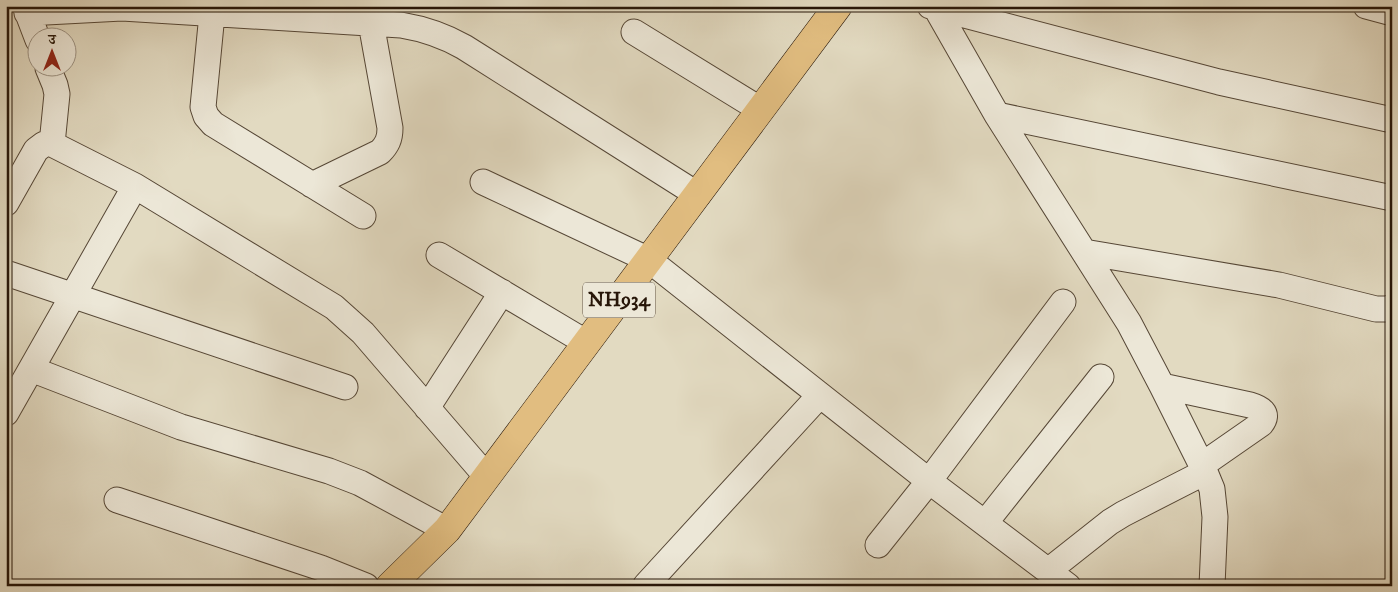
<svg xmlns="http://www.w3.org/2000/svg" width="1398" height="592" font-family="'IM FELL DW Pica','Noto Serif Devanagari',serif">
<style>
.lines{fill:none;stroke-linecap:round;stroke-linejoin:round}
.street-casing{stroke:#564736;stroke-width:27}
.highway-casing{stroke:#271608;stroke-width:29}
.street{stroke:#ece7d7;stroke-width:25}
.highway{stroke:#e1bd80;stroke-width:28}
.labels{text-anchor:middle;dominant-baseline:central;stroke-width:4.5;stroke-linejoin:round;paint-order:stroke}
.shield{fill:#ece7d7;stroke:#625546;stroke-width:1}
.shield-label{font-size:20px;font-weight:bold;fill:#271608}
</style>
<rect width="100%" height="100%" fill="#e2dac1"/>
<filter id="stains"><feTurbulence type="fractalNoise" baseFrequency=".004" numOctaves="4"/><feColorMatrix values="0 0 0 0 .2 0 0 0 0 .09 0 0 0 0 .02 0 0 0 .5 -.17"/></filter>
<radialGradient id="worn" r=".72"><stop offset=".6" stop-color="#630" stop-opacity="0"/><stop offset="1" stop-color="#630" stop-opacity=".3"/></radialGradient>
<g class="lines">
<defs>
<path id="street" d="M 25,6 L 38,40
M 930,6 L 1219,82 L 1392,120
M 1366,6 L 1392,13
M 936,8 L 997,115 L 1129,323 L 1162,386 L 1205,472 L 1212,489 L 1215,517 L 1212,586
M 27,13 L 122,8 L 401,25 C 425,29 443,35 464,47 L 698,195
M 212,14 L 203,107 L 206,116 L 213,124 L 363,216
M 634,32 L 761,110
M 48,68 L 55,85 L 57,94 L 52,144
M 997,115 L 1392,198
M 483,182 L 649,260 L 929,481 L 1068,586
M 312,185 L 380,152 C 387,145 390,139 390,128 L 371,23
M 6,203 L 36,150 L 44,144 L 52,144 L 135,186 L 334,307 L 363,333 L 487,477
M 1084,252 L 1279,285 L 1376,309 L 1387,309 L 1392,307
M 439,255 L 587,343
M 6,273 L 345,387
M 31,369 L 181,427 L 329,471 L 360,483 L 447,530
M 1162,386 L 1250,405 C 1260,408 1270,413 1261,424 L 1202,465
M 427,408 L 502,292
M 6,413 L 135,186
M 117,500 L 321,568 L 366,586
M 985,523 L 1101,377
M 878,545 L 929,481 L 1063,302
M 1048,571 L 1110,522 L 1123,514 L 1205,472
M 646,585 L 820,395"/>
<path id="highway" d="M 390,586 L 447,530 L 838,6"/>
</defs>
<use href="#street" class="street-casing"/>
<use href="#highway" class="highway-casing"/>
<use href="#street" class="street"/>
<use href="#highway" class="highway"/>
</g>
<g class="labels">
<rect class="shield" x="583" y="282.5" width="72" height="35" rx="4"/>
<g class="shield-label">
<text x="619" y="300">NH934</text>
</g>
</g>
<rect width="1398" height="592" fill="none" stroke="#e2dac1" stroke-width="25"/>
<rect x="8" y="8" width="1383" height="577" fill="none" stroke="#271608" stroke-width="2.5"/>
<rect x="12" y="12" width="1373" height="567" fill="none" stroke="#271608"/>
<g transform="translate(52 52)"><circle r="24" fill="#ece7d7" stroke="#9d9384"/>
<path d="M0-4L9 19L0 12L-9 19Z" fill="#8f2418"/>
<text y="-8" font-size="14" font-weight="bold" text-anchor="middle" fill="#271608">उ</text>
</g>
<rect width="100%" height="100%" filter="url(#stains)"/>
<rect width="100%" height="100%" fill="url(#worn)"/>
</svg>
